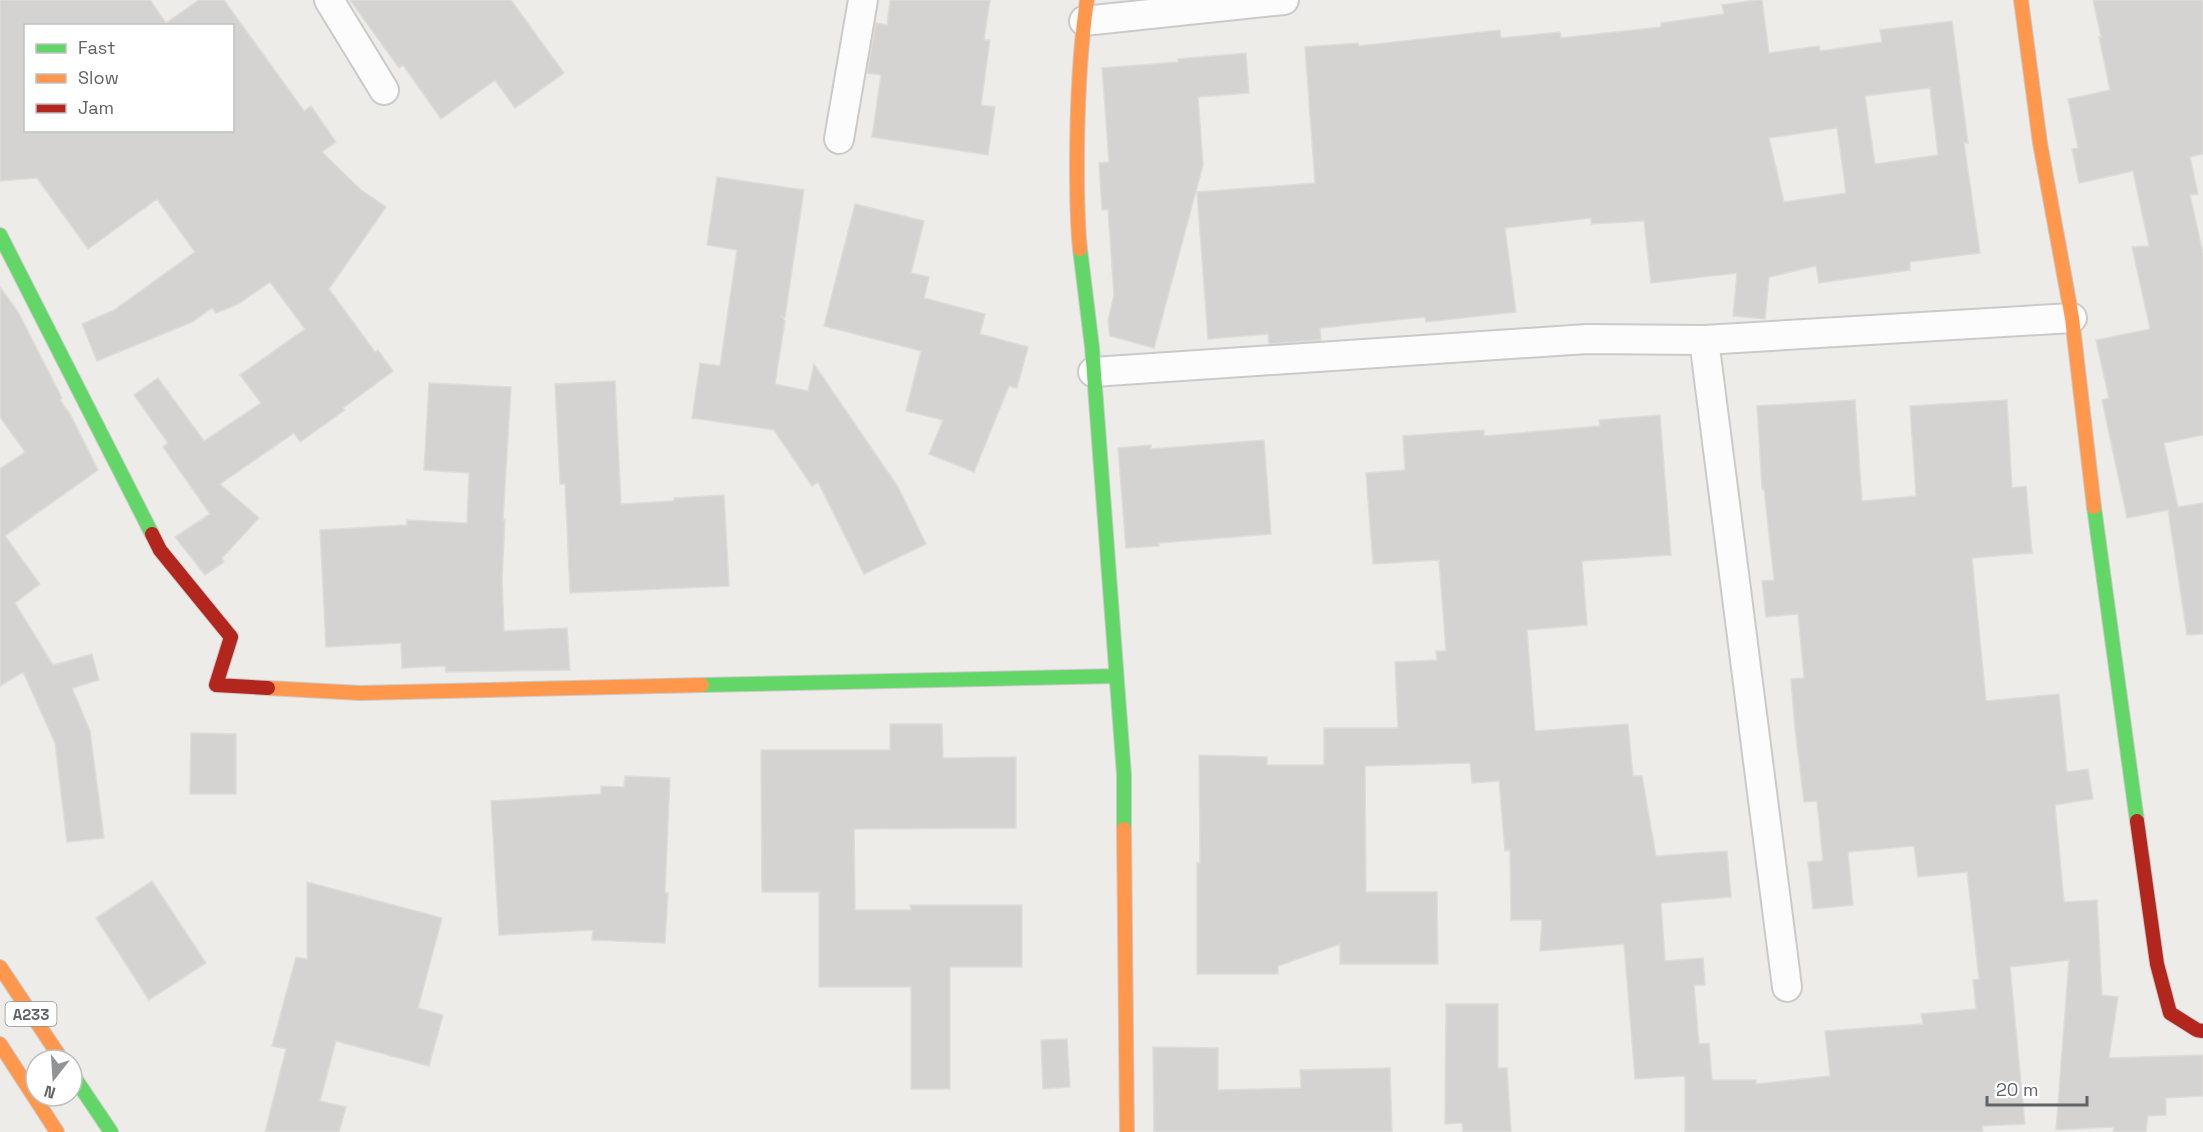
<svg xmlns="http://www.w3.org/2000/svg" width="2203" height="1132" font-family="'Space Grotesk',sans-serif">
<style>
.building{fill:#d5d3d2;stroke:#dedbd8;stroke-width:1.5;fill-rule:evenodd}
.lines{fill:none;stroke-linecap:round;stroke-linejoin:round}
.street-casing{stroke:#cacaca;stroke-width:32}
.fast-casing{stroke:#cacac9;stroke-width:16}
.slow-casing{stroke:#cacac9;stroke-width:16}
.jam-casing{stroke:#cacac9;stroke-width:16}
.street{stroke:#fcfcfc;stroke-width:28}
.fast{stroke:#63d668;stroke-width:14}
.slow{stroke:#ff974d;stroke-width:14}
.jam{stroke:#b3261e;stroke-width:14}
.labels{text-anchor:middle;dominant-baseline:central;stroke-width:6;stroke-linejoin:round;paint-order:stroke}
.shield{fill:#fff;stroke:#8e9295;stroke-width:1.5}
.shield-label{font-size:15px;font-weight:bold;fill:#5e6467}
</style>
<rect width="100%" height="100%" fill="#eeece9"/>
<path class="building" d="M 0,0 L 150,0 L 166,23 L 199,0 L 224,0 L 304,111 L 311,106 L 336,142 L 322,152 L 361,190 L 386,207 L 329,289 L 375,352 L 378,350 L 393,371 L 343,408 L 345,410 L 300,442 L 294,433 L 220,484 L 259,518 L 222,558 L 224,562 L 205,575 L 175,537 L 210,514 L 163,447 L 168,443 L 134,395 L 158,378 L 204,441 L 261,403 L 240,375 L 305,329 L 270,282 L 238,304 L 216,313 L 212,308 L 192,322 L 97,361 L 82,324 L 114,310 L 195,252 L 157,199 L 88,249 L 37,178 L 0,181 ZM 26,26 L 232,26 L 232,130 L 26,130 Z
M 350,0 L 511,0 L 564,73 L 515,108 L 495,80 L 441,119 L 403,65 L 399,68 Z
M 890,0 L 990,0 L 984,40 L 990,40 L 981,105 L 995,107 L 988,155 L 872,137 L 881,75 L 867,73 L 876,23 L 887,25 Z
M 1757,0 L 1762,0 L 1769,53 L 1819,46 L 1820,51 L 1882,42 L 1880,30 L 1952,21 L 1968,143 L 1964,143 L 1980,253 L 1910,262 L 1910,270 L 1819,283 L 1816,266 L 1769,277 L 1765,319 L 1733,316 L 1737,273 L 1651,283 L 1644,221 L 1591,224 L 1591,218 L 1505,228 L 1516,312 L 1426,322 L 1425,317 L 1320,328 L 1321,340 L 1269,344 L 1268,334 L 1208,339 L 1197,192 L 1315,183 L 1305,47 L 1358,43 L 1359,46 L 1500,30 L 1501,38 L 1560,32 L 1561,38 L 1661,27 L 1661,23 L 1724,14 L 1722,5 ZM 1930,88 L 1938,155 L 1875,164 L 1865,96 ZM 1837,128 L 1846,193 L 1784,202 L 1769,138 Z
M 2093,0 L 2203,0 L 2203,154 L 2190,157 L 2198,194 L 2190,195 L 2203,253 L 2203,435 L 2164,443 L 2178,507 L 2203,503 L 2203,634 L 2187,635 L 2168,510 L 2127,518 L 2102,400 L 2109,398 L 2096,340 L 2150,329 L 2132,247 L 2149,246 L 2133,171 L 2079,183 L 2072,149 L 2078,148 L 2068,99 L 2110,90 L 2099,37 L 2101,37 Z
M 1246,53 L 1249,93 L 1198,97 L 1203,165 L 1154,348 L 1110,336 L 1108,320 L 1114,295 L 1108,210 L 1102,210 L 1099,163 L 1109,162 L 1102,68 L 1178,62 L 1178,59 Z
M 717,177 L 804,190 L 785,317 L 781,316 L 785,321 L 775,384 L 808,391 L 814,364 L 898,487 L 926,544 L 864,574 L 818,482 L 812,486 L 774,430 L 692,418 L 700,363 L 720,366 L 737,250 L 707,245 Z
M 855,204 L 924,221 L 911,273 L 929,277 L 924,298 L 985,314 L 980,334 L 1028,347 L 1017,388 L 1009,386 L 974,472 L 929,454 L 943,420 L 906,411 L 921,351 L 824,326 Z
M 0,287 L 18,312 L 62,398 L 60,400 L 70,414 L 98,470 L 5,536 L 40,584 L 15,603 L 53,665 L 92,654 L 99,680 L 72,688 L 90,731 L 104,838 L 67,842 L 55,743 L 23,672 L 0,686 L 0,469 L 25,452 L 0,417 Z
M 615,381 L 621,504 L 674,501 L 674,498 L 724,495 L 729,586 L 570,593 L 565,484 L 560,484 L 555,384 Z
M 429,383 L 511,387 L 503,520 L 505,520 L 502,579 L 504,631 L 567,628 L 570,670 L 446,672 L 445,666 L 402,668 L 401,643 L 326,647 L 320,530 L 407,525 L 407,520 L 467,523 L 469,473 L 424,470 Z
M 1855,400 L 1862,501 L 1916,496 L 1910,406 L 2007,400 L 2012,488 L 2026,486 L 2032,553 L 1972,558 L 1986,701 L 2059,694 L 2067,772 L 2088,769 L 2093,799 L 2055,805 L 2064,902 L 2097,900 L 2102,995 L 2118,997 L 2109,1058 L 2203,1055 L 2203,1096 L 2166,1098 L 2166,1115 L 2148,1116 L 2146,1132 L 2113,1132 L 2114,1127 L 2056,1130 L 2069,960 L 2010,967 L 2025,1124 L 1982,1126 L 1983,1132 L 1685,1132 L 1685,1076 L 1635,1079 L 1624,944 L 1540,951 L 1542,920 L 1511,920 L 1510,850 L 1505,851 L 1499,781 L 1472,783 L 1470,763 L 1365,766 L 1366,892 L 1437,892 L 1438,964 L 1340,964 L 1340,944 L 1278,966 L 1278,974 L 1197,974 L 1197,863 L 1200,863 L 1199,755 L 1267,757 L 1267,765 L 1324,765 L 1324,728 L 1398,728 L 1395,662 L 1437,660 L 1436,651 L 1446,651 L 1439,560 L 1373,564 L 1366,473 L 1405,470 L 1403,436 L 1484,430 L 1484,436 L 1600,426 L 1599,420 L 1660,415 L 1671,555 L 1582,561 L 1587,625 L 1527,630 L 1535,731 L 1628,724 L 1633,776 L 1642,776 L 1656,856 L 1727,851 L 1731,897 L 1661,903 L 1665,961 L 1703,958 L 1705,985 L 1694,985 L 1699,1044 L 1709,1043 L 1712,1080 L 1756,1080 L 1756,1084 L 1830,1076 L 1825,1031 L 1923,1024 L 1921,1014 L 1976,1009 L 1973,980 L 1979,979 L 1967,872 L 1918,877 L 1914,846 L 1848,852 L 1853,905 L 1813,909 L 1808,862 L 1823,861 L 1817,801 L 1804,802 L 1795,729 L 1791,679 L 1804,678 L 1798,614 L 1766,617 L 1762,581 L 1774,580 L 1764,489 L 1762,489 L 1757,406 Z
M 1264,440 L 1271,534 L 1159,543 L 1159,546 L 1126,548 L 1118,448 L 1151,445 L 1151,449 Z
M 890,724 L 942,724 L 943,758 L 1016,757 L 1016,828 L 854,829 L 855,910 L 911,910 L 910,905 L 1022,905 L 1022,967 L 950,967 L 950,1089 L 911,1089 L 911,987 L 819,987 L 819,892 L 762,892 L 761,750 L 890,750 Z
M 191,733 L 236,734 L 236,794 L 190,794 Z
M 625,776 L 670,778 L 665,893 L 668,893 L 665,943 L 592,940 L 593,930 L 499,935 L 491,801 L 601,794 L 601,786 L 624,787 Z
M 152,881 L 206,963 L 149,1000 L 96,918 Z
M 307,882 L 442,918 L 418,1008 L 443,1015 L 429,1066 L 336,1041 L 320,1101 L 346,1107 L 339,1132 L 265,1132 L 286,1049 L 272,1046 L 296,957 L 307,959 Z
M 1446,1004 L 1498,1004 L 1498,1068 L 1507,1068 L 1511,1132 L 1463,1132 L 1462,1123 L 1445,1124 Z
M 1067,1039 L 1070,1087 L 1043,1089 L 1041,1040 Z
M 1153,1047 L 1218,1048 L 1218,1090 L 1301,1088 L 1300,1070 L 1390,1068 L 1392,1132 L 1154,1132 Z"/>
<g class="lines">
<defs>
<path id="street" d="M 329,0 L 384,90
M 1084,21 L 1284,0
M 839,139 L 863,0
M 1704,340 L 1787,987
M 1093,372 L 1587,339 L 1704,340 L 2072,318"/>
<path id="fast" d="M 0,235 L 152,534
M 1080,249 L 1092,347 L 1124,775 L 1124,829
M 2094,507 L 2137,821
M 702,685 L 1116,676
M 72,1074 L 111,1132"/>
<path id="slow" d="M 2021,0 L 2040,143 L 2072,318 L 2094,507
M 1080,249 C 1077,221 1077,194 1077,166 C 1077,111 1079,55 1087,0
M 268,688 L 360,693 L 702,685
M 1124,829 L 1127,1132
M 0,967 L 62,1060
M 0,1044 L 57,1132"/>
<path id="jam" d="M 152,534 L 160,550 L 231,637 L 216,685 L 268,688
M 2137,821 L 2157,964 L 2170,1013 L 2197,1030 L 2203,1031"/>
</defs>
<use href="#street" class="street-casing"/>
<use href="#fast" class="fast-casing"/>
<use href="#slow" class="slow-casing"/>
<use href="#jam" class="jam-casing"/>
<use href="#street" class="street"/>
<use href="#fast" class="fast"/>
<use href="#slow" class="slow"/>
<use href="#jam" class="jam"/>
</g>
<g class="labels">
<rect class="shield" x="5.5" y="1002" width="51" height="24" rx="4.5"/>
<g class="shield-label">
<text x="31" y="1014">A233</text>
</g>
</g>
<rect x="24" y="24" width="210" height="108" fill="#ffffff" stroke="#bfc1c2" stroke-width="1.5"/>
<rect x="36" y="44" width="30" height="9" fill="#63d668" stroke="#bfc1c2" stroke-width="1.5"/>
<text x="78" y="54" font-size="18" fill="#5e6467">Fast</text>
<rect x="36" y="74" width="30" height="9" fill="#ff974d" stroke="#bfc1c2" stroke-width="1.5"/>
<text x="78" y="84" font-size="18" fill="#5e6467">Slow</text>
<rect x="36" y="104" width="30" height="9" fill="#b3261e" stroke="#bfc1c2" stroke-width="1.5"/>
<text x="78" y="114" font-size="18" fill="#5e6467">Jam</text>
<g transform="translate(54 1078) rotate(197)"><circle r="28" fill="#ffffff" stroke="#bfc1c2" stroke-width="1.5"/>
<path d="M0-4.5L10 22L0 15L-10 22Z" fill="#909494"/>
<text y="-9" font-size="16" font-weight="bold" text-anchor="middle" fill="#5e6467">N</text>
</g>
<path d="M1987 1096v9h100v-9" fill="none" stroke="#5e6467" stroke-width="3"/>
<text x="1996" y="1096" font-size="18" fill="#5e6467" stroke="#ffffff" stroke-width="4.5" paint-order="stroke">20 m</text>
</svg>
